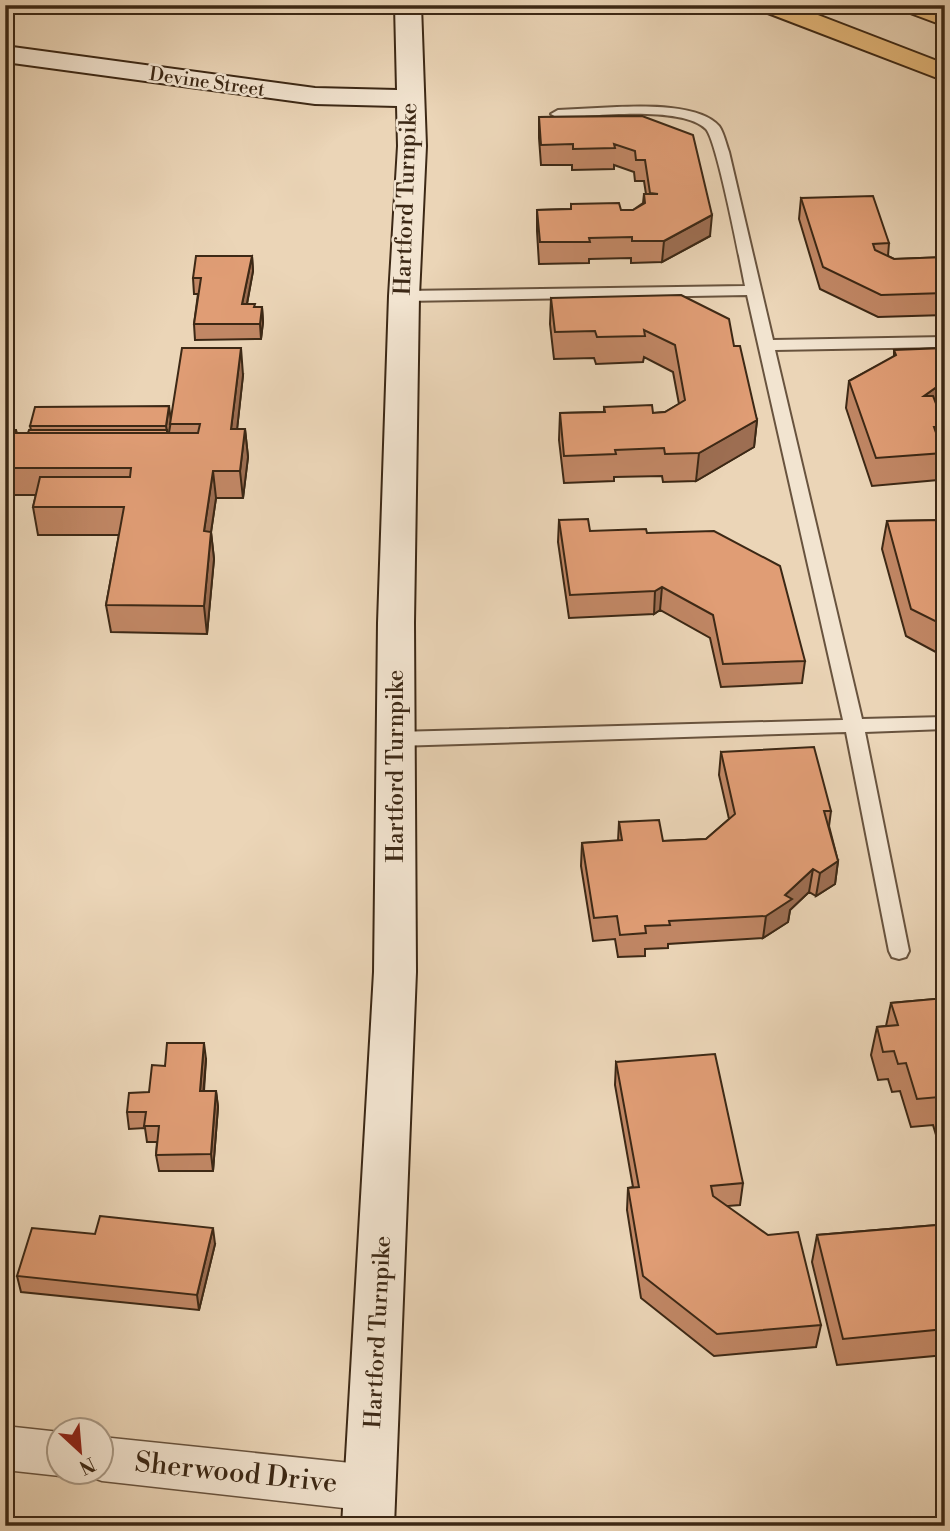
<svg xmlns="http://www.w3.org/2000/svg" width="950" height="1531" font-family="'Libre Bodoni',serif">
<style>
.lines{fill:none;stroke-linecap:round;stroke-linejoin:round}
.service-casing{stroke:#68533e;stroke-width:4}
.minor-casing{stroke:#68533e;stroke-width:3}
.secondary-casing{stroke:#3c2815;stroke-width:4}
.motorway-casing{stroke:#3c2815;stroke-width:4}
.service{fill:#f2e4d0;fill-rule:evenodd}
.minor{fill:#f2e4d0;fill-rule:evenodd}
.secondary{fill:#f2e4d0;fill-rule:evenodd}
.motorway{fill:#e6ba7c;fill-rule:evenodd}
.wall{fill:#c18765;stroke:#3c2815;stroke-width:2}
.shaded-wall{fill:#9d6e52;stroke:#3c2815;stroke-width:2}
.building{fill:#e09d75;stroke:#3c2815;stroke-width:2}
.labels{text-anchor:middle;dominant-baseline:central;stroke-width:5;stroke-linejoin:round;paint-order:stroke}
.far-street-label{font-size:19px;fill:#3c2815;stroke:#f2e4d0}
.street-label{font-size:23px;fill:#3c2815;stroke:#f2e4d0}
.near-street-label{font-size:28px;fill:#3c2815;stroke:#f2e4d0}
</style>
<rect width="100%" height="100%" fill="#ebd5b7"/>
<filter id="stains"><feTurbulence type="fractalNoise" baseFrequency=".00286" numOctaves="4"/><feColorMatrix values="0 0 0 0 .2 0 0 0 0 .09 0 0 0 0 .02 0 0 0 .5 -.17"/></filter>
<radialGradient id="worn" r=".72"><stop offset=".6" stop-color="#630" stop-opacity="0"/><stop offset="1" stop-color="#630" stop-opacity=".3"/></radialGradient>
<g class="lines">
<defs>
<path id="service" d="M 617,107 C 643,106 700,104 719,126 C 724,133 726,144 729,152 L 773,340 L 945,337 L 945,347 L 775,350 L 862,719 L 945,717 L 945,729 L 865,732 L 909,951 L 906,957 L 899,959 L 892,957 L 889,951 L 846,732 L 396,746 L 389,744 L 386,739 L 389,734 L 396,732 L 843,720 L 747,295 L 404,301 L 396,296 L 404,291 L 745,286 C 740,261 717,141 706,129 C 682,105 591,116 558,118 L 551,114 L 558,110 Z"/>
<path id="minor" d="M 5,1426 L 60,1432 L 60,1472 L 72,1472 L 60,1476 L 5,1470 Z
M 102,1437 L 370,1465 L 387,1472 L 394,1488 L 387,1504 L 370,1511 L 102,1481 L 85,1475 L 83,1472 L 102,1472 Z"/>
<path id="secondary" d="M 395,5 L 421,5 L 426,146 L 419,296 L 414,623 L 416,972 L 394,1526 L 342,1526 L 374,972 L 378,623 L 389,296 L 398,146 L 397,106 L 315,104 L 5,62 L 5,46 L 315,88 L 397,90 Z"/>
<path id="motorway" d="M 757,5 L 792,5 L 945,64 L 945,81 L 760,10 Z
M 899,5 L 935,5 L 945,9 L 945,26 L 902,10 Z"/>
</defs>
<use href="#service" class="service-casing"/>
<use href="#minor" class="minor-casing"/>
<use href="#secondary" class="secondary-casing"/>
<use href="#motorway" class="motorway-casing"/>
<use href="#service" class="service"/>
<use href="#minor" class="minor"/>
<use href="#secondary" class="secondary"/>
<use href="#motorway" class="motorway"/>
</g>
<path class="wall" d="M 642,116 L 710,236 L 662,262 L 631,263 L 631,258 L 589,259 L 589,263 L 539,264 L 537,231 L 537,210 L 571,209 L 571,204 L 621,210 L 633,210 L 643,203 L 644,194 L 646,194 L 644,181 L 635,181 L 634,172 L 614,165 L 614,169 L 572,170 L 572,165 L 541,165 L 539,138 L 539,117 Z
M 801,198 L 889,243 L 888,256 L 894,259 L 945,257 L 945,315 L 878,317 L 820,289 L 799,219 Z
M 252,256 L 253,271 L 247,304 L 255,307 L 262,307 L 263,322 L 261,339 L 195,340 L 194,324 L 198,294 L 194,294 L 193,278 Z
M 551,298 L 734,346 L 757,420 L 754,447 L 696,481 L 663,482 L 662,476 L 614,477 L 614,481 L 564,483 L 559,440 L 560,413 L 604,412 L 604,407 L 653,413 L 665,412 L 679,404 L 673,372 L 644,357 L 643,362 L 596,364 L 594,358 L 554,359 L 550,324 Z
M 945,348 L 945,412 L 939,413 L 945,427 L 941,447 L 943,453 L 938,480 L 872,486 L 846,408 L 849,381 L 894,357 L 894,350 Z
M 243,375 L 237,429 L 245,429 L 248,457 L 243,498 L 216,498 L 211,532 L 214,559 L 207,634 L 111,632 L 106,605 L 119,535 L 38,535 L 33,507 L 36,495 L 9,495 L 9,490 L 5,490 L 5,430 L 16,430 L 17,433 L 28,433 L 31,430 L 30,426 L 171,421 Z
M 559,520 L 590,531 L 647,533 L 805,661 L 802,683 L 721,687 L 710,638 L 660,610 L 654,614 L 569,618 L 558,542 Z
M 945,520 L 945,657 L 906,636 L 882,549 L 887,521 Z
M 721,752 L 831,811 L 829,826 L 838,861 L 835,884 L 816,896 L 809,892 L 790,910 L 788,922 L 763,938 L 668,944 L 668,948 L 645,949 L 645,956 L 618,957 L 615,939 L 593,941 L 581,866 L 582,843 L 618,841 L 619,822 L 663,841 L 706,839 L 729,819 L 719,775 Z
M 945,781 L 945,836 L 937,811 L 943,783 Z
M 945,998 L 945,1165 L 933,1125 L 911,1127 L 900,1091 L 892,1092 L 888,1079 L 878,1080 L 871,1055 L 877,1027 L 886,1026 L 891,1003 Z
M 206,1059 L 204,1091 L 216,1091 L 218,1107 L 213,1171 L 159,1171 L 156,1155 L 157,1142 L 147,1142 L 145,1128 L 129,1129 L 127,1112 L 149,1092 L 165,1066 Z
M 616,1062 L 743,1183 L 740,1205 L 727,1206 L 821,1325 L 816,1347 L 714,1356 L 641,1298 L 627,1210 L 628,1188 L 633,1187 L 615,1085 Z
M 945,1215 L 945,1355 L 837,1365 L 812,1262 L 817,1235 L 937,1225 Z
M 95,1234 L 215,1244 L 199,1310 L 21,1292 L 17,1276 Z"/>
<path class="shaded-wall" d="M 712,215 L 710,236 L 662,262 L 664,241 Z
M 252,256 L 253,271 L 244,319 L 242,304 Z
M 262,307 L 263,322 L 261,339 L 260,324 Z
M 241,348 L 243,375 L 234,457 L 231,429 Z
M 938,386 L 933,413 L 924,396 Z
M 169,406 L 171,421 L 168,438 L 166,426 Z
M 757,420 L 754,447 L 696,481 L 699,453 Z
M 245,429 L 248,457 L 243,498 L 240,471 Z
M 213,471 L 216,498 L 207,559 L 204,531 Z
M 211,532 L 214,559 L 207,634 L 204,606 Z
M 662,587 L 660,610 L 654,614 L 655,591 Z
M 838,861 L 835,884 L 816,896 L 820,873 Z
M 813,869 L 809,892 L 790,910 L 788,922 L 763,938 L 766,916 L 785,895 Z
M 204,1043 L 206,1059 L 202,1108 L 200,1091 Z
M 216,1091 L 218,1107 L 213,1171 L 211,1154 Z
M 213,1228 L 215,1244 L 199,1310 L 197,1295 Z"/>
<path class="building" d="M 642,116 L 693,135 L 712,215 L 664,241 L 632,241 L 632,237 L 589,238 L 590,242 L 540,242 L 537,210 L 571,209 L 571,204 L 619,203 L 621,210 L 633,210 L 645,203 L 644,194 L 658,194 L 650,193 L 645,160 L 636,160 L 635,151 L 614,144 L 615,148 L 573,149 L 573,144 L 541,145 L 539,117 Z
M 873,196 L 889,243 L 873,244 L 875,250 L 894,259 L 945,257 L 945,293 L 881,295 L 823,267 L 801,198 Z
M 196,256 L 252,256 L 242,304 L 255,304 L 254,307 L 262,307 L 260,324 L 194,324 L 201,278 L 193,278 Z
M 681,295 L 729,319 L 734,346 L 740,346 L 757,420 L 699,453 L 665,454 L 664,448 L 615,450 L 616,454 L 564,456 L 560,413 L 605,412 L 604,407 L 652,405 L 653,413 L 665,412 L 685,400 L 675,345 L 644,330 L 645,336 L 597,337 L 595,331 L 555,332 L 551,298 Z
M 182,348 L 241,348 L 231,429 L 245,429 L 240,471 L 213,471 L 204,531 L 211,532 L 204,606 L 106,605 L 124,507 L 33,507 L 40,477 L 130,477 L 131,468 L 5,468 L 5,430 L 16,430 L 16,433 L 198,433 L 200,424 L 170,424 Z
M 945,348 L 945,386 L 938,386 L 924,396 L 933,396 L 945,427 L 934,427 L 943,453 L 876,458 L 849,381 L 896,355 L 894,350 Z
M 169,406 L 166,426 L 30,426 L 35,407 Z
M 29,430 L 167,430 L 167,433 L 28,433 Z
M 588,519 L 590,531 L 646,529 L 647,533 L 714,531 L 780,566 L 805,661 L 723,664 L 713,615 L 662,587 L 655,591 L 570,595 L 559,520 Z
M 945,520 L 945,626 L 911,609 L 887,521 Z
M 814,747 L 831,811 L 824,811 L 838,861 L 820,873 L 813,869 L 785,895 L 792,899 L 766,916 L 669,921 L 670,925 L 645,926 L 646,933 L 620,935 L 617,916 L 594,918 L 582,843 L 622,840 L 619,822 L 659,820 L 663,841 L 706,839 L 735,814 L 721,752 Z
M 945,998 L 945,1116 L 939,1097 L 917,1099 L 906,1063 L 898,1064 L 894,1051 L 883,1052 L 877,1027 L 898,1025 L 891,1003 Z
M 167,1043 L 204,1043 L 200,1091 L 216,1091 L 211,1154 L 156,1155 L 159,1126 L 144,1126 L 146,1112 L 127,1112 L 129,1093 L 149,1092 L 152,1065 L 165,1066 Z
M 715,1054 L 743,1183 L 711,1186 L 713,1196 L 768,1235 L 798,1232 L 821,1325 L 717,1334 L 643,1276 L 628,1188 L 639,1187 L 616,1062 Z
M 945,1215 L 945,1329 L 843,1339 L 817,1235 L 937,1225 Z
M 100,1216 L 213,1228 L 197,1295 L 17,1276 L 32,1228 L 95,1234 Z"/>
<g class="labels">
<g class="far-street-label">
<text transform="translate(207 82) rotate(8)">Devine Street</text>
</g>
<g class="street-label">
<text transform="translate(406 199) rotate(-88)">Hartford Turnpike</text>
<text transform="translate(396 766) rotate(-90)">Hartford Turnpike</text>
<text transform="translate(378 1332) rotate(-87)">Hartford Turnpike</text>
</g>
<g class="near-street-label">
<text transform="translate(236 1473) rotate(6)">Sherwood Drive</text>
</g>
</g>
<rect width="950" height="1531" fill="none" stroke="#ebd5b7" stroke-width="28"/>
<rect x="7" y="7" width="936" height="1517" fill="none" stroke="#3c2815" stroke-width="3.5"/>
<rect x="14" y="14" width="922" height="1503" fill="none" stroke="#3c2815" stroke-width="2"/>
<g transform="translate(80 1451) rotate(154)"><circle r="33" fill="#f2e4d0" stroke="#a99985" stroke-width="2"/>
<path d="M0-5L12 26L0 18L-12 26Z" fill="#8f2418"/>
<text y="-10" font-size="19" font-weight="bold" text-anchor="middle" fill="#3c2815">N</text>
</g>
<rect width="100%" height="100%" filter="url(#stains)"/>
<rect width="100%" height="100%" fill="url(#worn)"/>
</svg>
